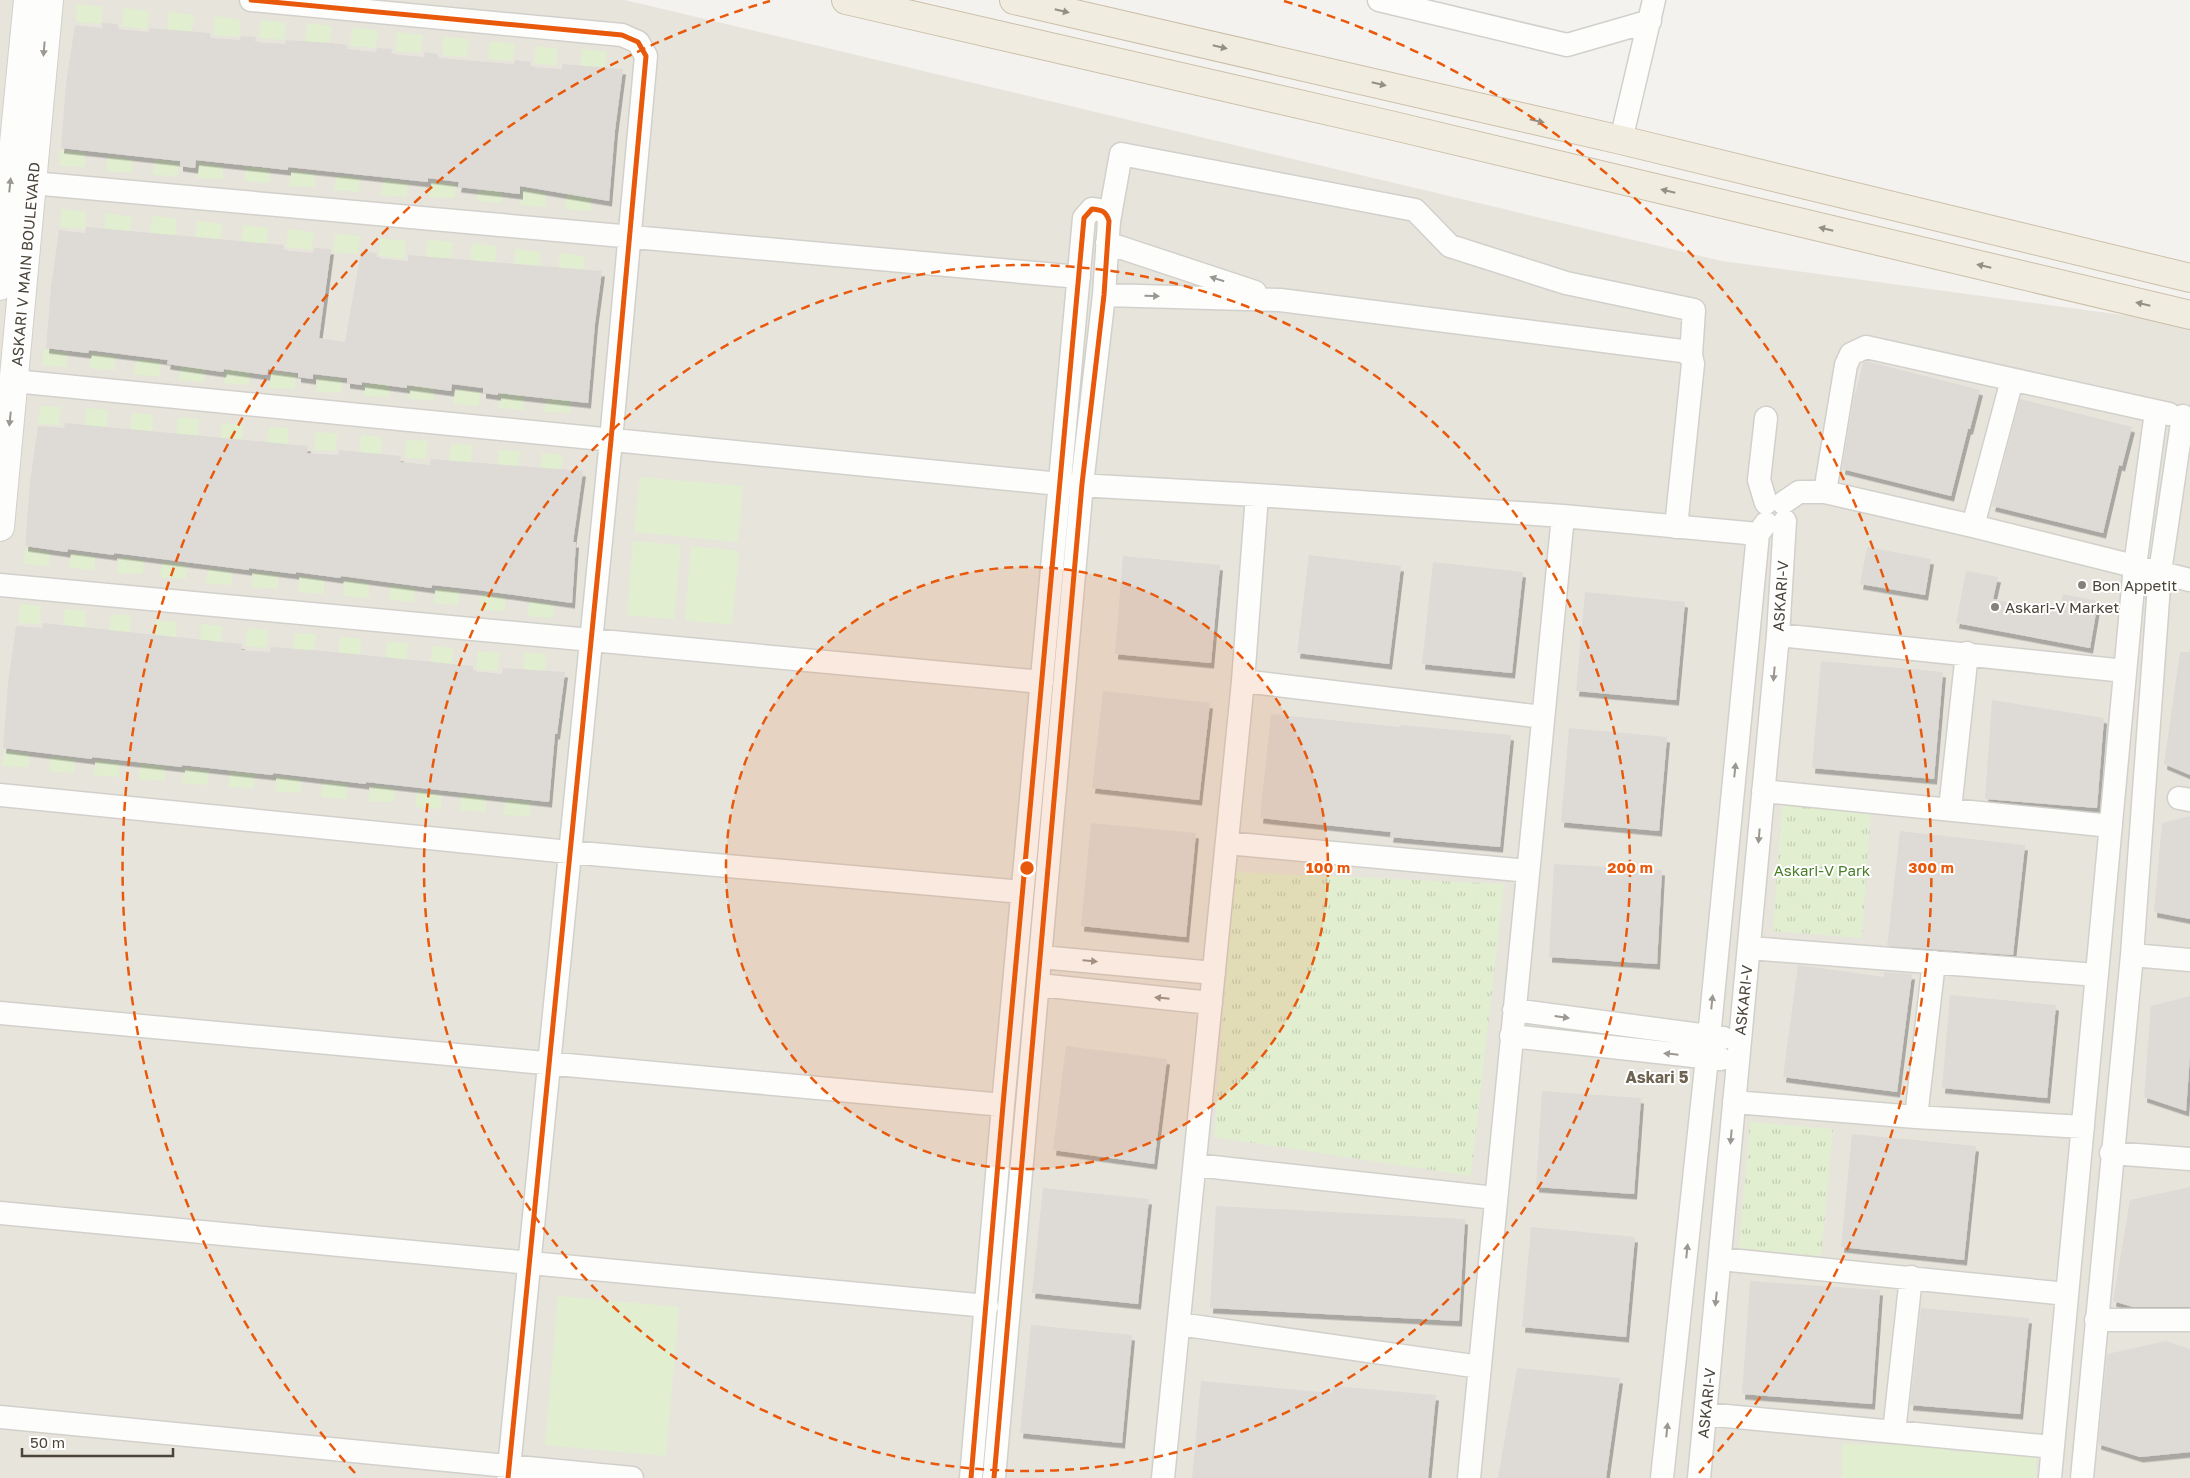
<svg xmlns="http://www.w3.org/2000/svg" width="2190" height="1478" font-family="'Golos Text',sans-serif">
<style>
.residential{fill:#e7e4dc}
.green{fill:#e1eecf}
.park{fill:url(#park-tufts)}
.building{fill:#dedbd6;filter:url(#shadow)}
.lines{fill:none;stroke-linecap:round;stroke-linejoin:round}
.minor-casing{stroke:#d2d0cb;stroke-width:25}
.tertiary-casing{stroke:#d2d0cb;stroke-width:30}
.trunk-casing{stroke:#ccbfa9;stroke-width:30}
.minor{stroke:#fdfdfc;stroke-width:22}
.tertiary{stroke:#fdfdfc;stroke-width:28}
.trunk{stroke:#f0ece0;stroke-width:28}
.cycleway-casing{stroke:#fff;stroke-width:8}
.cycleway{stroke:#e8590c;stroke-width:5}
.oneway{fill:#959084}
.oneway2{fill:#9b9791}
.ring{fill:none;stroke:#e8590c;stroke-width:2.5;stroke-dasharray:9 6}
.poi-dot{fill:#868178;stroke:#fff;stroke-width:2}
.labels{text-anchor:middle;dominant-baseline:central;stroke-width:4;stroke-linejoin:round;paint-order:stroke}
.street-label{font-size:15px;fill:#4b4439;stroke:#fff}
.poi-label{font-size:15px;fill:#4b4439;stroke:#fff;text-anchor:start}
.park-label{font-size:15px;fill:#4a7f2a;stroke:#fff}
.neighbourhood-label{font-size:16px;font-weight:bold;fill:#6e6250;stroke:#fff}
.centre{fill:#e8590c;stroke:#fff;stroke-width:2.5}
.ring-label{font-size:15px;text-anchor:middle;font-weight:bold;fill:#e8590c;stroke:#fff;stroke-width:4;stroke-linejoin:round;paint-order:stroke}
</style>
<defs>
<pattern id="park-tufts" width="24" height="20" patternUnits="userSpaceOnUse" patternTransform="scale(1.25)"><rect width="24" height="20" fill="#e1eecf"/><path d="M3 7l-1-3M5 7V3M7 7l1-3M15 17l-1-3M17 17v-4M19 17l1-3" fill="none" stroke="#c3cdb2"/></pattern>
<filter id="shadow"><feDropShadow dx="3" dy="5.5" stdDeviation="0" flood-color="#0004"/></filter>
</defs>
<rect width="100%" height="100%" fill="#f4f2ee"/>
<path class="residential" d="M 0,0 L 625,0 L 1722,261 L 2190,324 L 2190,1478 L 0,1478 Z"/>
<path class="green" d="M 77,4 L 103,7 L 101,24 L 76,22 Z
M 124,8 L 149,11 L 147,29 L 122,26 Z
M 169,12 L 194,15 L 192,33 L 167,30 Z
M 215,16 L 241,20 L 239,37 L 214,35 Z
M 261,20 L 286,23 L 284,40 L 259,38 Z
M 307,23 L 332,26 L 330,44 L 305,42 Z
M 352,28 L 378,30 L 376,48 L 350,46 Z
M 397,32 L 423,35 L 421,53 L 396,51 Z
M 443,37 L 469,39 L 467,57 L 442,55 Z
M 490,41 L 515,44 L 513,61 L 488,59 Z
M 536,46 L 558,49 L 556,66 L 534,63 Z
M 582,49 L 607,52 L 605,70 L 580,67 Z
M 61,150 L 85,153 L 85,167 L 59,166 Z
M 108,156 L 132,159 L 132,173 L 106,171 Z
M 155,159 L 179,163 L 178,176 L 152,175 Z
M 199,162 L 223,166 L 223,179 L 197,178 Z
M 246,166 L 270,169 L 270,183 L 244,181 Z
M 291,170 L 315,174 L 315,187 L 289,186 Z
M 336,175 L 360,178 L 359,192 L 334,190 Z
M 384,179 L 408,183 L 407,197 L 381,195 Z
M 432,181 L 456,184 L 455,198 L 429,197 Z
M 479,186 L 503,189 L 502,203 L 476,201 Z
M 522,189 L 546,193 L 546,207 L 520,205 Z
M 567,194 L 591,197 L 591,211 L 565,209 Z
M 61,209 L 86,212 L 85,229 L 60,227 Z
M 106,213 L 132,217 L 130,234 L 104,232 Z
M 152,216 L 177,219 L 176,236 L 150,234 Z
M 197,221 L 222,224 L 220,242 L 195,239 Z
M 243,225 L 268,228 L 267,246 L 241,243 Z
M 288,229 L 314,232 L 312,250 L 286,247 Z
M 335,234 L 360,236 L 358,254 L 333,252 Z
M 380,238 L 406,241 L 404,259 L 379,256 Z
M 428,239 L 453,242 L 451,260 L 426,257 Z
M 472,243 L 497,246 L 495,264 L 470,262 Z
M 515,249 L 541,252 L 539,269 L 514,267 Z
M 560,253 L 585,256 L 583,273 L 558,271 Z
M 44,349 L 68,353 L 67,367 L 42,365 Z
M 91,353 L 115,356 L 115,370 L 89,368 Z
M 136,359 L 161,362 L 160,376 L 134,375 Z
M 181,364 L 205,367 L 204,382 L 178,380 Z
M 226,368 L 250,371 L 249,385 L 224,383 Z
M 272,372 L 296,375 L 295,389 L 269,388 Z
M 318,376 L 342,379 L 342,393 L 316,392 Z
M 365,380 L 390,383 L 389,397 L 363,396 Z
M 410,383 L 434,386 L 434,400 L 408,399 Z
M 456,389 L 480,392 L 479,406 L 453,404 Z
M 500,393 L 524,396 L 524,410 L 498,408 Z
M 547,396 L 571,400 L 570,413 L 544,412 Z
M 40,406 L 61,407 L 59,425 L 38,424 Z
M 87,408 L 108,410 L 107,428 L 85,426 Z
M 132,413 L 153,415 L 152,433 L 130,431 Z
M 178,417 L 199,419 L 198,437 L 176,435 Z
M 222,423 L 243,425 L 242,443 L 220,441 Z
M 269,427 L 289,428 L 288,446 L 267,445 Z
M 316,432 L 337,433 L 336,451 L 314,450 Z
M 361,435 L 382,437 L 381,455 L 359,453 Z
M 407,440 L 428,441 L 426,459 L 405,458 Z
M 451,444 L 472,445 L 471,463 L 449,462 Z
M 499,450 L 520,451 L 518,469 L 497,468 Z
M 542,453 L 563,455 L 561,473 L 540,471 Z
M 640,477 L 743,486 L 738,542 L 634,532 Z
M 633,541 L 681,545 L 674,619 L 627,615 Z
M 691,546 L 739,551 L 732,625 L 685,620 Z
M 26,548 L 50,552 L 49,566 L 23,564 Z
M 71,553 L 95,556 L 95,570 L 69,568 Z
M 119,557 L 144,560 L 143,574 L 117,573 Z
M 163,561 L 187,565 L 186,579 L 160,577 Z
M 208,568 L 232,572 L 232,585 L 206,584 Z
M 254,572 L 278,575 L 278,589 L 251,587 Z
M 300,576 L 324,580 L 324,594 L 298,592 Z
M 345,580 L 369,583 L 369,598 L 343,596 Z
M 391,585 L 415,588 L 414,602 L 389,600 Z
M 436,588 L 460,591 L 459,605 L 433,603 Z
M 481,594 L 505,597 L 505,611 L 479,610 Z
M 530,601 L 554,604 L 553,618 L 527,616 Z
M 20,604 L 41,606 L 40,624 L 18,623 Z
M 65,609 L 86,611 L 85,629 L 63,628 Z
M 111,614 L 131,615 L 130,633 L 109,632 Z
M 156,620 L 177,622 L 176,640 L 154,639 Z
M 201,624 L 222,626 L 221,644 L 200,643 Z
M 247,628 L 268,630 L 267,648 L 246,646 Z
M 295,633 L 316,634 L 314,652 L 293,651 Z
M 340,637 L 361,639 L 360,657 L 338,655 Z
M 387,642 L 408,643 L 406,662 L 385,660 Z
M 432,646 L 453,648 L 452,666 L 430,664 Z
M 478,651 L 499,653 L 498,671 L 476,669 Z
M 525,652 L 546,654 L 545,672 L 523,671 Z
M 5,750 L 29,754 L 29,767 L 2,766 Z
M 51,756 L 75,759 L 75,773 L 49,771 Z
M 96,760 L 120,763 L 119,777 L 93,775 Z
M 141,763 L 165,767 L 165,781 L 138,779 Z
M 184,768 L 209,771 L 208,785 L 182,783 Z
M 230,771 L 255,774 L 254,788 L 228,787 Z
M 277,776 L 301,779 L 301,793 L 275,791 Z
M 323,781 L 348,784 L 347,799 L 321,797 Z
M 371,785 L 395,788 L 394,802 L 368,801 Z
M 417,791 L 441,795 L 441,809 L 415,807 Z
M 462,795 L 486,798 L 486,812 L 460,810 Z
M 506,799 L 530,802 L 530,816 L 504,815 Z
M 558,1296 L 679,1307 L 666,1456 L 545,1445 Z
M 1842,1444 L 1950,1446 L 1951,1452 L 2036,1452 L 2036,1478 L 1842,1478 Z"/>
<path class="park" d="M 1782,803 L 1871,809 L 1862,938 L 1773,931 Z
M 1234,872 L 1504,884 L 1471,1176 L 1214,1137 Z
M 1750,1122 L 1833,1129 L 1821,1256 L 1739,1248 Z"/>
<path class="building" d="M 102,23 L 118,24 L 118,29 L 149,32 L 150,28 L 210,33 L 210,38 L 240,40 L 241,36 L 256,37 L 255,42 L 285,44 L 286,40 L 331,43 L 347,45 L 347,49 L 376,52 L 377,48 L 392,49 L 391,54 L 424,57 L 425,52 L 438,54 L 439,58 L 514,64 L 515,60 L 531,62 L 530,67 L 562,69 L 562,64 L 623,69 L 615,130 L 609,201 L 520,186 L 520,194 L 458,187 L 459,182 L 428,178 L 428,182 L 288,167 L 288,170 L 196,160 L 195,168 L 180,166 L 180,161 L 61,148 L 66,83 L 75,25 L 102,28 Z
M 86,227 L 284,245 L 283,250 L 313,253 L 314,248 L 331,249 L 319,338 L 345,342 L 361,251 L 377,253 L 376,258 L 408,261 L 408,255 L 602,271 L 595,323 L 588,403 L 498,393 L 498,395 L 483,393 L 483,388 L 452,384 L 451,391 L 407,385 L 407,388 L 362,382 L 362,385 L 347,383 L 347,378 L 313,374 L 313,379 L 298,377 L 298,373 L 268,369 L 267,375 L 224,369 L 223,372 L 167,364 L 168,360 L 89,350 L 88,353 L 46,348 L 51,287 L 59,230 L 85,233 Z
M 1866,361 L 1980,390 L 1970,429 L 1968,429 L 1951,496 L 1842,469 L 1853,402 L 1863,363 Z
M 2020,399 L 2132,427 L 2122,466 L 2119,465 L 2103,533 L 1992,506 Z
M 65,423 L 308,446 L 307,453 L 338,455 L 339,450 L 401,456 L 400,462 L 430,465 L 431,459 L 583,471 L 573,542 L 576,542 L 572,603 L 478,590 L 432,585 L 432,588 L 341,576 L 340,578 L 296,572 L 296,574 L 249,568 L 249,570 L 114,553 L 114,555 L 68,549 L 67,552 L 25,546 L 30,482 L 38,426 L 64,428 Z
M 1867,547 L 1931,559 L 1925,595 L 1860,584 Z
M 1309,555 L 1401,566 L 1389,664 L 1297,653 Z
M 1123,556 L 1220,565 L 1211,663 L 1115,654 Z
M 1433,562 L 1523,572 L 1512,673 L 1422,664 Z
M 1966,571 L 1998,577 L 1993,599 L 2060,612 L 2063,594 L 2098,601 L 2090,648 L 1956,623 Z
M 1585,592 L 1685,602 L 1676,700 L 1576,691 Z
M 43,623 L 242,644 L 241,650 L 270,652 L 271,647 L 324,651 L 473,666 L 473,671 L 502,674 L 503,668 L 565,672 L 557,734 L 555,734 L 549,802 L 366,782 L 366,784 L 273,773 L 273,775 L 182,765 L 182,767 L 92,757 L 92,759 L 3,748 L 8,683 L 16,626 L 42,628 Z
M 2180,652 L 2190,652 L 2190,775 L 2164,764 Z
M 1821,661 L 1943,672 L 1934,779 L 1812,768 Z
M 1103,691 L 1210,703 L 1199,800 L 1092,788 Z
M 1992,700 L 2104,718 L 2097,808 L 1985,799 Z
M 1271,714 L 1400,727 L 1400,725 L 1511,735 L 1500,847 L 1390,837 L 1391,832 L 1260,818 Z
M 1569,728 L 1667,737 L 1659,831 L 1561,822 Z
M 2190,816 L 2190,919 L 2154,912 L 2162,823 Z
M 1091,823 L 1196,833 L 1186,937 L 1081,926 Z
M 1900,831 L 2025,845 L 2013,955 L 1887,946 Z
M 1554,864 L 1662,870 L 1657,964 L 1549,957 Z
M 1798,965 L 1884,977 L 1884,972 L 1912,974 L 1897,1092 L 1783,1077 Z
M 1950,995 L 2056,1005 L 2047,1098 L 1942,1088 Z
M 2190,996 L 2190,1055 L 2186,1111 L 2144,1097 L 2151,1006 Z
M 1066,1046 L 1167,1059 L 1154,1164 L 1053,1150 Z
M 1542,1091 L 1641,1098 L 1634,1194 L 1536,1187 Z
M 1852,1134 L 1976,1146 L 1964,1260 L 1841,1247 Z
M 2190,1187 L 2190,1307 L 2133,1307 L 2113,1301 L 2130,1200 Z
M 1043,1188 L 1149,1199 L 1138,1304 L 1032,1293 Z
M 1216,1206 L 1465,1219 L 1459,1321 L 1210,1308 Z
M 1531,1227 L 1635,1237 L 1626,1337 L 1522,1327 Z
M 1750,1281 L 1880,1290 L 1872,1404 L 1742,1394 Z
M 1921,1308 L 2029,1318 L 2020,1414 L 1910,1405 Z
M 1031,1325 L 1132,1335 L 1122,1443 L 1020,1433 Z
M 2166,1341 L 2190,1349 L 2190,1452 L 2140,1457 L 2098,1444 L 2107,1354 Z
M 1517,1368 L 1620,1378 L 1606,1478 L 1498,1478 Z
M 1201,1381 L 1332,1393 L 1333,1386 L 1436,1395 L 1428,1478 L 1192,1478 Z"/>
<g class="lines">
<defs>
<path id="minor" d="M 251,0 L 622,35 L 638,42 L 646,56 L 611,440 L 508,1478
M 1379,0 L 1567,45 L 1650,21
M 1621,140 L 1654,0
M 32,183 L 1079,277
M 1109,221 L 1121,154 L 1415,210 L 1450,246 L 1566,283 L 1694,310 L 1691,355 L 1693,364 L 1676,527
M 1107,243 L 1255,292
M 1104,295 L 1280,300 L 1682,351 L 1691,355
M 14,381 L 1060,484 L 1257,495 L 1563,516 L 1758,534 L 1766,523
M 1766,418 L 1759,480 L 1766,503
M 1825,492 L 1846,365 L 1851,354 L 1866,347 L 2169,414
M 1783,503 L 1799,492 L 1825,492 L 1973,526 L 2190,580
M 1973,526 L 2012,380
M 0,585 L 1042,682
M 1778,635 L 2125,671
M 1243,681 L 1543,717
M 1763,791 L 2111,826
M 0,795 L 569,852 L 1022,892
M 2179,798 L 2190,800
M 1950,809 L 1967,653
M 1227,843 L 1528,871
M 1749,948 L 2097,975
M 2132,955 L 2190,960
M 1041,957 L 1214,973
M 1039,985 L 1211,1003
M 1514,1010 L 1723,1038
M 0,1013 L 1003,1105
M 1511,1036 L 1721,1059
M 1734,1102 L 1916,1117 L 2083,1127
M 1916,1117 L 1934,962
M 2111,1153 L 2190,1159
M 1195,1165 L 1495,1198
M 0,1213 L 987,1306
M 1720,1259 L 2067,1294
M 2096,1320 L 2190,1320
M 1179,1324 L 1480,1367
M 1705,1414 L 2053,1447
M 0,1417 L 632,1478
M 1894,1432 L 1911,1277
M 971,1478 L 1003,1105 L 1084,218 L 1092,209 C 1102,210 1106,211 1109,221 L 1104,295 L 1082,484 L 994,1478
M 1163,1478 L 1243,681 L 1257,495
M 1469,1478 L 1563,516
M 1662,1478 L 1707,1058 L 1758,534
M 1699,1478 L 1778,635 L 1785,521
M 2050,1478 L 2135,566 L 2156,412
M 2082,1478 L 2132,955 L 2160,572 L 2183,416"/>
<path id="tertiary" d="M 0,286 L 28,0
M 0,527 L 49,0"/>
<path id="trunk" d="M 846,0 L 1390,125 L 2190,315
M 1014,0 L 1621,140 L 2190,278"/>
</defs>
<use href="#minor" class="minor-casing"/>
<use href="#tertiary" class="tertiary-casing"/>
<use href="#trunk" class="trunk-casing"/>
<use href="#minor" class="minor"/>
<use href="#tertiary" class="tertiary"/>
<use href="#trunk" class="trunk"/>
<defs>
<path id="cycleway" d="M 251,0 L 622,35 L 638,42 L 646,56 L 611,440 L 508,1478
M 971,1478 L 1003,1105 L 1084,218 L 1092,209 C 1102,210 1106,211 1109,221 L 1104,295 L 1082,484 L 994,1478"/>
</defs>
<use href="#cycleway" class="cycleway-casing"/>
<use href="#cycleway" class="cycleway"/>
</g>
<defs><path id="oneway-solid" d="M-6-.8H1V-3.2L6.5 0L1 3.2V.8H-6Z" transform="scale(1.25)"/></defs>
<g class="oneway">
<use href="#oneway-solid" transform="translate(1062 11) rotate(13)"/>
<use href="#oneway-solid" transform="translate(1220 47) rotate(13)"/>
<use href="#oneway-solid" transform="translate(1379 84) rotate(13)"/>
<use href="#oneway-solid" transform="translate(1537 121) rotate(13)"/>
<use href="#oneway-solid" transform="translate(1668 191) rotate(-167)"/>
<use href="#oneway-solid" transform="translate(1826 229) rotate(-167)"/>
<use href="#oneway-solid" transform="translate(1984 266) rotate(-167)"/>
<use href="#oneway-solid" transform="translate(2143 304) rotate(-167)"/>
</g>
<g class="oneway2">
<use href="#oneway-solid" transform="translate(44 49) rotate(95)"/>
<use href="#oneway-solid" transform="translate(10 185) rotate(-84)"/>
<use href="#oneway-solid" transform="translate(1217 279) rotate(-162)"/>
<use href="#oneway-solid" transform="translate(1152 296) rotate(2)"/>
<use href="#oneway-solid" transform="translate(10 419) rotate(96)"/>
<use href="#oneway-solid" transform="translate(1774 674) rotate(95)"/>
<use href="#oneway-solid" transform="translate(1735 770) rotate(-84)"/>
<use href="#oneway-solid" transform="translate(1759 836) rotate(95)"/>
<use href="#oneway-solid" transform="translate(1090 961) rotate(5)"/>
<use href="#oneway-solid" transform="translate(1162 998) rotate(-174)"/>
<use href="#oneway-solid" transform="translate(1712 1002) rotate(-84)"/>
<use href="#oneway-solid" transform="translate(1562 1017) rotate(8)"/>
<use href="#oneway-solid" transform="translate(1671 1054) rotate(-174)"/>
<use href="#oneway-solid" transform="translate(1731 1137) rotate(95)"/>
<use href="#oneway-solid" transform="translate(1687 1251) rotate(-84)"/>
<use href="#oneway-solid" transform="translate(1716 1299) rotate(96)"/>
<use href="#oneway-solid" transform="translate(1667 1430) rotate(-84)"/>
</g>
<circle cx="1027" cy="868" r="301" fill="#e8590c" fill-opacity=".12"/>
<g class="ring">
<circle cx="1027" cy="868" r="301"/>
<circle cx="1027" cy="868" r="603"/>
<path d="M355 1473A904 904 0 0 1 770 1M1284 1A904 904 0 0 1 1699 1473"/>
</g>
<g class="poi-dot">
<circle cx="2082" cy="585" r="5"/>
<circle cx="1995" cy="607" r="5"/>
</g>
<g class="labels">
<g class="street-label">
<text transform="translate(25 264) rotate(-85)">ASKARI V MAIN BOULEVARD</text>
<text transform="translate(1780 596) rotate(-86)">ASKARI-V</text>
<text transform="translate(1743 1000) rotate(-84)">ASKARI-V</text>
<text transform="translate(1706 1403) rotate(-84)">ASKARI-V</text>
</g>
<g class="poi-label">
<text x="2092" y="585">Bon Appetit</text>
<text x="2005" y="607">Askari-V Market</text>
</g>
<g class="park-label">
<text x="1822" y="870">Askari-V Park</text>
</g>
<g class="neighbourhood-label">
<text x="1657" y="1077">Askari 5</text>
</g>
</g>
<circle cx="1027" cy="868" r="8" class="centre"/>
<g class="ring-label">
<text x="1328" y="873">100 m</text>
<text x="1630" y="873">200 m</text>
<text x="1931" y="873">300 m</text>
</g>
<path d="M22 1448v8h151v-8" fill="none" stroke="#4b4439" stroke-width="2.5"/>
<text x="30" y="1448" font-size="15" fill="#4b4439" stroke="#ffffff" stroke-width="4" paint-order="stroke">50 m</text>
</svg>
